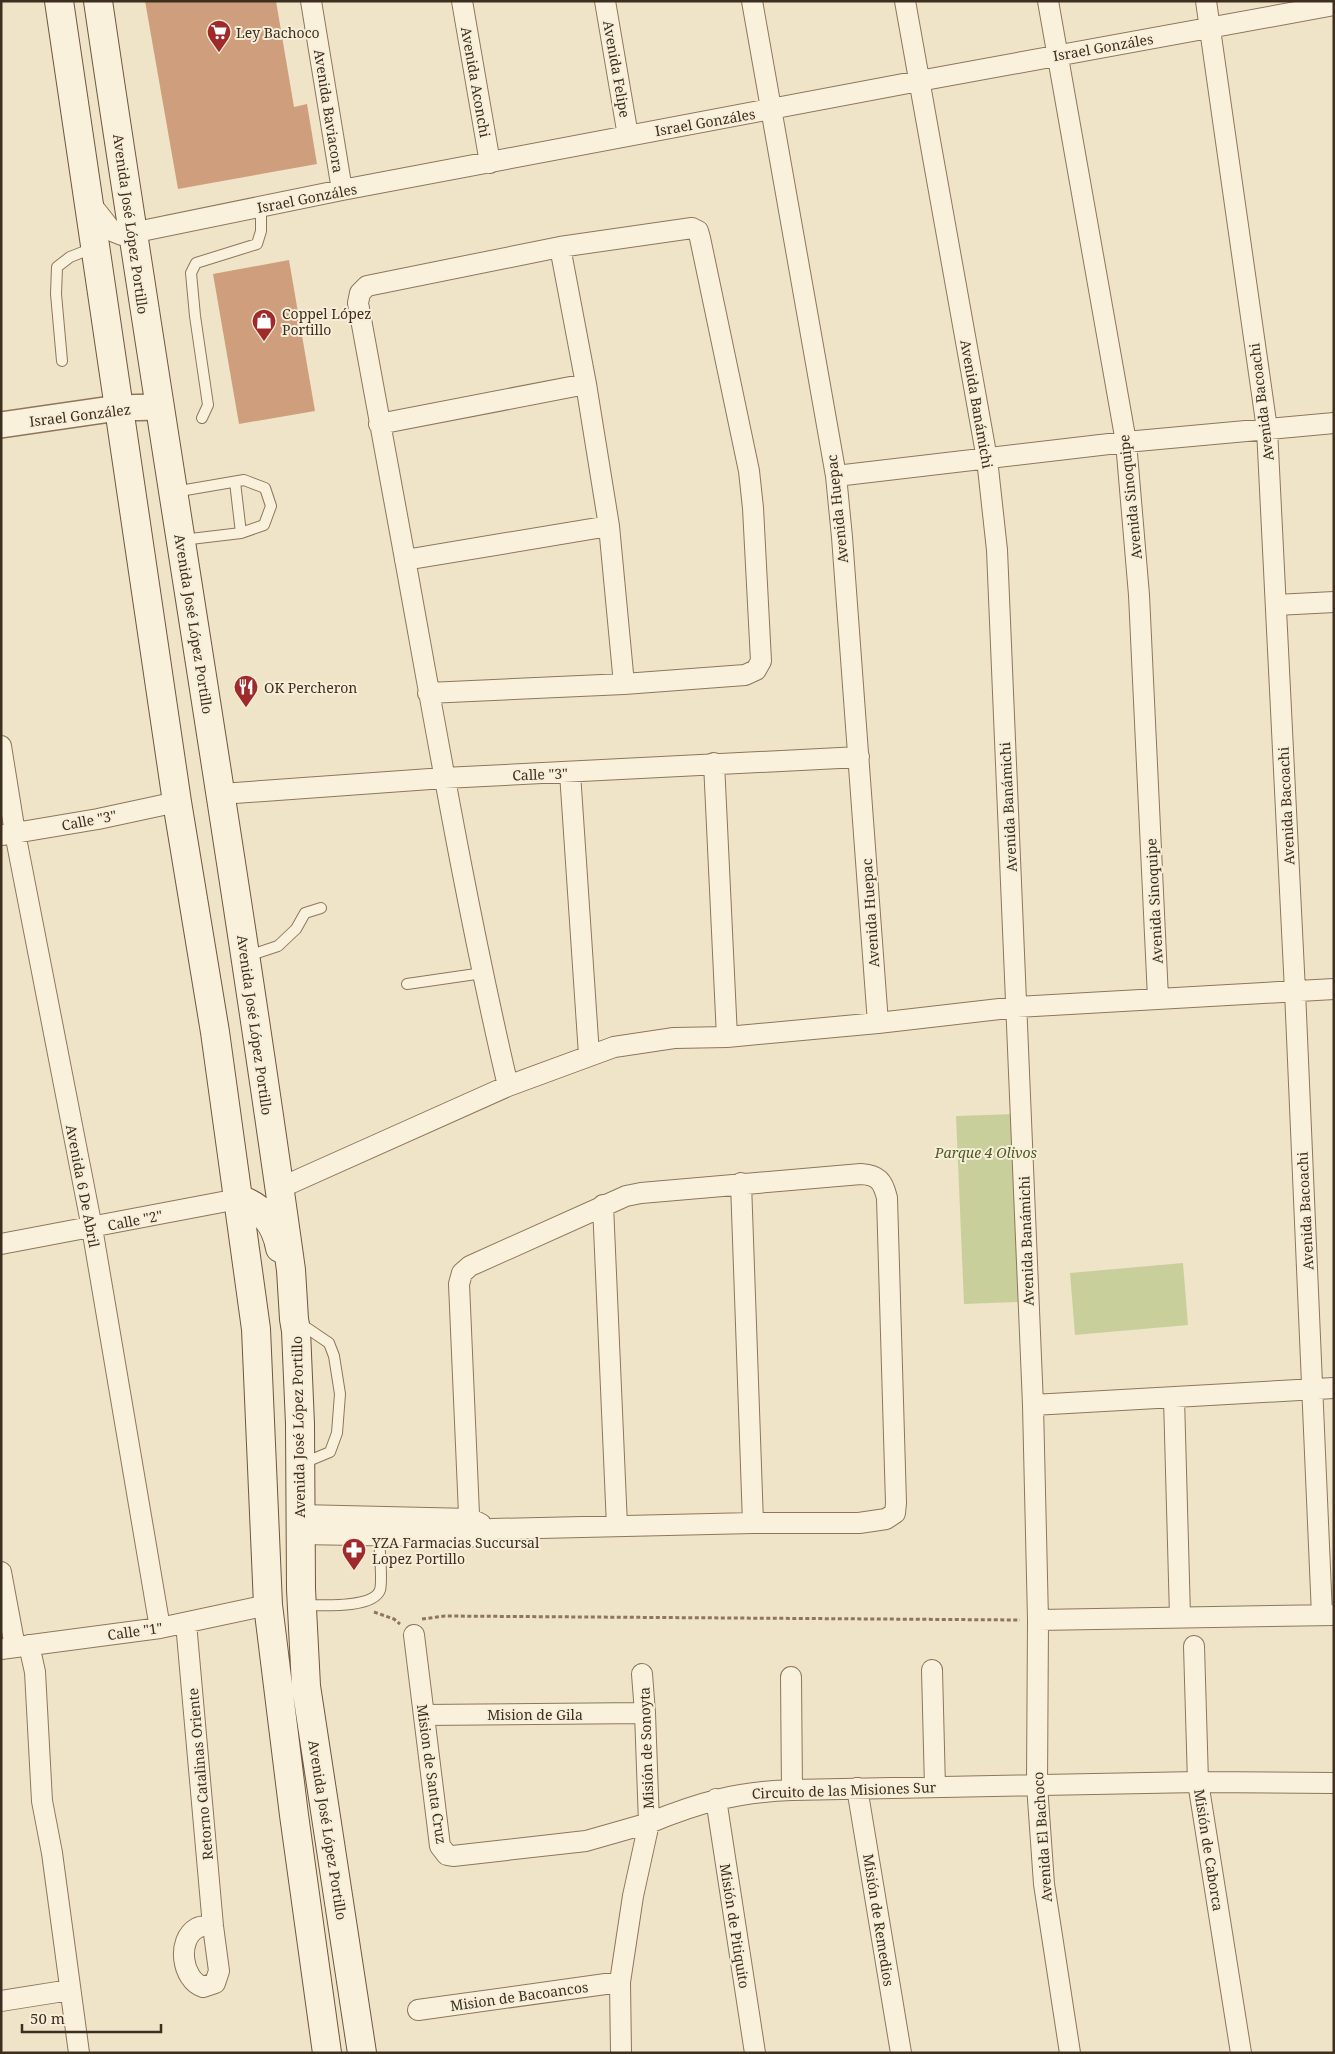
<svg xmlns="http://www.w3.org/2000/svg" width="1335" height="2054" font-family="'Noto Serif',serif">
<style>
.green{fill:#c9cf9b}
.building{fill:#cf9f7d}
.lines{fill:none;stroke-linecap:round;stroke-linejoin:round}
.service-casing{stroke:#8d765c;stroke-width:12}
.minor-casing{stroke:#8d765c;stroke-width:22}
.tertiary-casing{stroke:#8d765c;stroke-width:28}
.secondary-casing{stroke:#6f573f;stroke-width:30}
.path{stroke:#8d765c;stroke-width:3;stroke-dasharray:4 2.5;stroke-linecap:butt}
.service{stroke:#faf1dc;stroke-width:10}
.minor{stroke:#faf1dc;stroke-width:20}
.tertiary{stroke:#faf1dc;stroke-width:25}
.secondary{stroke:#faf1dc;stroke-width:28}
.labels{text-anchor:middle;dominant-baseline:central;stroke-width:4;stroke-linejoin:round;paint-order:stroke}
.poi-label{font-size:14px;fill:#3d2e20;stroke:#f7eed8;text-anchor:start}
.street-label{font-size:14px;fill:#3d2e20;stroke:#f7eed8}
.park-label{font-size:14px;font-style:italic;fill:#4d5a26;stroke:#f7eed8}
</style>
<rect width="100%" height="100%" fill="#f0e4c8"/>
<path class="green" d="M 1014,1114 L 1021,1302 L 964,1304 L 956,1116 Z
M 1183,1263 L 1188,1325 L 1075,1335 L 1070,1273 Z"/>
<path class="building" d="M 145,1 L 276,1 L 294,107 L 307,104 L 317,164 L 178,189 Z
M 289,260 L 315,411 L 239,424 L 213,274 Z"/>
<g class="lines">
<defs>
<path id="service" d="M 62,361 L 56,294 L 57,267 L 70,257 L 93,248
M 202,418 L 208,405 L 195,316 L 191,273 L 196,263 L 257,244 L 261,231 L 261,207
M 235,482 L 241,533
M 174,492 L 244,480 L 265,488 L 271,506 L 264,525 L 241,533 L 182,540
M 248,956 L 278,946 L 296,929 L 305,913 L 321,908
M 407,984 L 483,973
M 298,1322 L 329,1343 L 334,1356 L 340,1394 L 337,1433 L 330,1452 L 301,1464
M 303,1605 C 320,1605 373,1609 380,1590 C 383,1580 379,1547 379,1535"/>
<path id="minor" d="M 311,1 L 342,190
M 462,1 L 490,163
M 605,1 L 628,136
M 752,1 L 836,476 L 842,537 L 878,1023
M 905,1 L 987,459 L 997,550 L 1033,1405 L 1038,1620 L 1037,1785 L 1044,1884 L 1070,2053
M 1048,1 L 1126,442 L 1139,595 L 1158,998
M 1206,1 L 1267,429 L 1295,991 L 1322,1615
M 90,203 L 112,231 L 122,235 L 342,190 L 919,81 L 1334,5
M 560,247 L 586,384 L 609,526 L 624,684
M 379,424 L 586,384
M 836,476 L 1126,442 L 1334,423
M 405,560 L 609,526
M 1276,605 L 1334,602
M 428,693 L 624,684 L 745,675 L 756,670 L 761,661 L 753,508 L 749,471 L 700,238 L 698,231 L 692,228 L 560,247 L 367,286 L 360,293 L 358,303 C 373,389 389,474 405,559 C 437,735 467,911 508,1086
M 1,746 L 15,833 L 92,1228 L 160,1628
M 714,763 L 727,1037
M 570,773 L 589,1055
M 221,794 L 444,778 L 859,757
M 3,835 L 98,819 L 177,802
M 741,1183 L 753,1523
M 280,1188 L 508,1086 L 614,1047 L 674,1038 L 727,1037 L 878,1023 L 1017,1007 L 1334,989
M 603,1205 L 617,1526
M 1,1244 L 238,1199
M 1174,1398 L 1180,1616
M 1033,1405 L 1334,1388
M 300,1515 L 471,1519 L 481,1524
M 300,1534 L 470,1537 L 492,1529 L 753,1523 L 859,1523 L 886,1519 L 895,1513 L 896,1503 L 887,1198 C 883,1181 878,1175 861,1174 L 641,1193 L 626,1196 L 470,1266 L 462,1273 L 459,1284 L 470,1537
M 1,1572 L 15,1647
M 1038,1620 L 1334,1615
M 186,1623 L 213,1926 L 219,1971 L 215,1983 L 203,1987 C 182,1980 176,1940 197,1928 C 202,1925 208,1926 213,1926
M 414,1635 L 440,1846 L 447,1855 L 453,1856 L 586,1841 L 649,1823 L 645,1713 L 642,1674
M 29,1645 L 35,1672 L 42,1801 L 52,1853 L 79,2053
M 1194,1646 L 1198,1782 L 1241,2053
M 1,1649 L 160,1628 L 268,1605
M 932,1670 L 935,1787
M 791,1677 L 792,1790
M 424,1715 L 645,1713
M 857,1788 L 901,2053
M 716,1799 L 755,2053
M 1,2001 L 70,1990
M 418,2010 L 620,1982
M 621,2053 L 620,1982 L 633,1896 L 649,1823 C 700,1802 737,1792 792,1790 L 1198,1782 L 1334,1783"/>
<path id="tertiary" d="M 1,425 L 118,408 L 158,407"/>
<path id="secondary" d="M 59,1 L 177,802 L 215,1032 L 256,1329 L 268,1605 L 294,1815 L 327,2053
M 98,1 C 160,424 232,846 291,1270 L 294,1319 L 296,1331 L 300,1424 L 301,1589 L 306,1686 L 362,2053
M 238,1199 C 262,1206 276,1225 280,1248"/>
</defs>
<use href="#service" class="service-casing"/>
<use href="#minor" class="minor-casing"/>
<use href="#tertiary" class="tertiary-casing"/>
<use href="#secondary" class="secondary-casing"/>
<path class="path" d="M 374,1612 L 394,1619 L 400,1624
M 422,1619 L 445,1616 L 1020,1620"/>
<use href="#service" class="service"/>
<use href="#minor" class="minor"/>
<use href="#tertiary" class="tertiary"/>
<use href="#secondary" class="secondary"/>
</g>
<defs>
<symbol id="supermarket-pin" viewBox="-11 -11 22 30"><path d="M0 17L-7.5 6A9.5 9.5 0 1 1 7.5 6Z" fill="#9e2a2b" stroke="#f7eed8"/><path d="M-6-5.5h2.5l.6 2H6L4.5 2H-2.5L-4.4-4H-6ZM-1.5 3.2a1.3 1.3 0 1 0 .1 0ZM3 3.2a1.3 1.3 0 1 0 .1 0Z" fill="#fff"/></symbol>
<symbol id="shop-pin" viewBox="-11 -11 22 30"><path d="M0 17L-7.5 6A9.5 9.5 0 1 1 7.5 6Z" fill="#9e2a2b" stroke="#f7eed8"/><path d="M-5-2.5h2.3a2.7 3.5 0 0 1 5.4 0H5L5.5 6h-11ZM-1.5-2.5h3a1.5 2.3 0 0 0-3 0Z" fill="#fff"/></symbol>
<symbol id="restaurant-pin" viewBox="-11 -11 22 30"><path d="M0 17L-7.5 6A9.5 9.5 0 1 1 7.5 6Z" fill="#9e2a2b" stroke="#f7eed8"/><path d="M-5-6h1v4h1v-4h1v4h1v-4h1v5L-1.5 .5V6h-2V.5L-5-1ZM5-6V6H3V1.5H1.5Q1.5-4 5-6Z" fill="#fff"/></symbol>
<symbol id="pharmacy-pin" viewBox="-11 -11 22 30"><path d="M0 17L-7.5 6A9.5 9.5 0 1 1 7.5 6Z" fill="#9e2a2b" stroke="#f7eed8"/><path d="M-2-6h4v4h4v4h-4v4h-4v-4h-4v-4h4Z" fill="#fff"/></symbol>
</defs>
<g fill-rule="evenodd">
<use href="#supermarket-pin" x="205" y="18" width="28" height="38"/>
<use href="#shop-pin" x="250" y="307" width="28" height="38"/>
<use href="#restaurant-pin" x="232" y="673" width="28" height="38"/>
<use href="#pharmacy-pin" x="340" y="1536" width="28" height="38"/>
</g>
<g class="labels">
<g class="poi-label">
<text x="236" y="32">Ley Bachoco</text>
<text x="282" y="313">Coppel López<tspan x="282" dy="16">Portillo</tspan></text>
<text x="264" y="687">OK Percheron</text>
<text x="372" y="1542">YZA Farmacias Succursal<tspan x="372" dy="16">Lopez Portillo</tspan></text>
</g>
<g class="street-label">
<text transform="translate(1103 47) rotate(-10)">Israel Gonzáles</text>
<text transform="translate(617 69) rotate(80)">Avenida Felipe</text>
<text transform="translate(476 82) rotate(80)">Avenida Aconchi</text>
<text transform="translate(329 111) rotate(81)">Avenida Baviacora</text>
<text transform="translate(705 122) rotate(-10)">Israel Gonzáles</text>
<text transform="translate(307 198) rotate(-11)">Israel Gonzáles</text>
<text transform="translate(131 224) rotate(82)">Avenida José López Portillo</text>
<text transform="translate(1261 402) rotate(-97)">Avenida Bacoachi</text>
<text transform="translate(977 404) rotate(80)">Avenida Banámichi</text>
<text transform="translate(80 415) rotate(-7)">Israel González</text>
<text transform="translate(1130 497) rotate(-96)">Avenida Sinoquipe</text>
<text transform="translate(837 509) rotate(-96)">Avenida Huepac</text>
<text transform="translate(194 624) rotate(81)">Avenida José López Portillo</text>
<text transform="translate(540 774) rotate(-2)">Calle "3"</text>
<text transform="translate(1286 806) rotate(-93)">Avenida Bacoachi</text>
<text transform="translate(1008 807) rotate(-93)">Avenida Banámichi</text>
<text transform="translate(89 820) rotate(-11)">Calle "3"</text>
<text transform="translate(1154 901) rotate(-93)">Avenida Sinoquipe</text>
<text transform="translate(870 913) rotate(-94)">Avenida Huepac</text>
<text transform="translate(255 1025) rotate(82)">Avenida José López Portillo</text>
<text transform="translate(83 1186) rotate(79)">Avenida 6 De Abril</text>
<text transform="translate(1305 1211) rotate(-93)">Avenida Bacoachi</text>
<text transform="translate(135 1220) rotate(-11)">Calle "2"</text>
<text transform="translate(1026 1241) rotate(-92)">Avenida Banámichi</text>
<text transform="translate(298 1427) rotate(-91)">Avenida José López Portillo</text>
<text transform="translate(135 1631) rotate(-8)">Calle "1"</text>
<text x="535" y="1714">Mision de Gila</text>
<text transform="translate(646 1748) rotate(-92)">Misión de Sonoyta</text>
<text transform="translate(200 1774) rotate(-95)">Retorno Catalinas Oriente</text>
<text transform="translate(432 1774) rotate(82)">Mision de Santa Cruz</text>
<text transform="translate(844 1790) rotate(-2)">Circuito de las Misiones Sur</text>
<text transform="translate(328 1830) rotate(81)">Avenida José López Portillo</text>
<text transform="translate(1042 1837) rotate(-94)">Avenida El Bachoco</text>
<text transform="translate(1209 1850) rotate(81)">Misión de Caborca</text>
<text transform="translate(879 1920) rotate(81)">Misión de Remedios</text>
<text transform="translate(735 1926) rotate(81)">Misión de Pitiquito</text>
<text transform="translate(519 1996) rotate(-8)">Mision de Bacoancos</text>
</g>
<g class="park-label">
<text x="986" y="1152">Parque 4 Olivos</text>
</g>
</g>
<rect width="1335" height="2054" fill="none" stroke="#3d2e20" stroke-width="5"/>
<path d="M22 2024v8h139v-8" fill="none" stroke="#3d2e20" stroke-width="2.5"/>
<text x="30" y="2024" font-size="15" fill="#3d2e20" stroke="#f7eed8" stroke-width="4" paint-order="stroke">50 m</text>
</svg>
